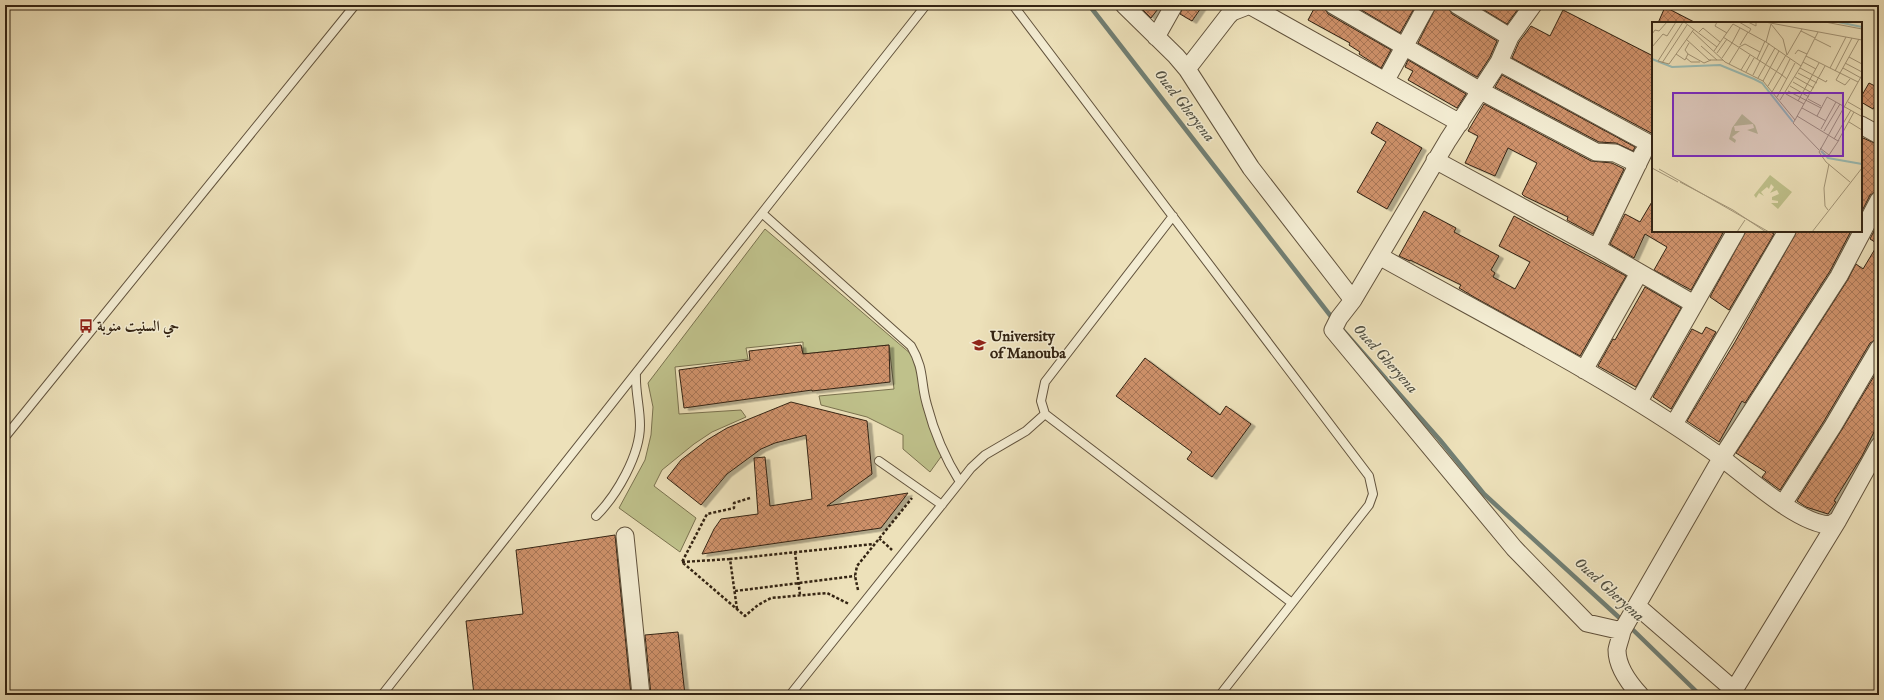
<svg xmlns="http://www.w3.org/2000/svg" width="1884" height="700" font-family="'IM FELL English',Amiri,serif">
<style>
.park{fill:#bfc18b;stroke:#7a724f}
.lines{fill:none;stroke-linecap:round;stroke-linejoin:round}
.stream{stroke:#717f74;stroke-width:4.5}
.building{fill:url(#building-cross-hatch);stroke:#342413;filter:url(#shadow)}
.lane-casing{stroke:#62533d;stroke-width:10}
.street-casing{stroke:#62533d;stroke-width:19}
.path{stroke:#342413;stroke-width:2.5;stroke-dasharray:3 2;stroke-linecap:butt}
.lane{stroke:#f3ecd2;stroke-width:8}
.street{stroke:#f3ecd2;stroke-width:17}
.labels{text-anchor:middle;dominant-baseline:central;stroke-width:3;stroke-linejoin:round;paint-order:stroke}
.poi-label{font-size:15px;font-weight:bold;fill:#342413;stroke:#f3ecd2;text-anchor:start}
.water-label{font-size:16px;font-style:italic;fill:#535244;stroke:#f3ecd2}
.inset-river{fill:none;stroke:#9abcb5;stroke-width:2}
.inset-road{fill:none;stroke:#a39577;stroke-width:1}
.view{fill:#7b2cbf;fill-opacity:0.15;stroke:#7b2cbf;stroke-width:2}
.inset-edge{fill:none;stroke:#342413;stroke-width:2}
</style>
<defs>
<pattern id="building-cross-hatch" width="8" height="8" patternUnits="userSpaceOnUse"><rect width="8" height="8" fill="#ce916b"/><path d="M0 0l8 8M0 8l8-8" fill="none" stroke="#a87657"/></pattern>
<filter id="shadow"><feDropShadow dx="4.5" dy="2.5" stdDeviation="0" flood-color="#0004"/></filter>
</defs>
<rect width="100%" height="100%" fill="#ede1ba"/>
<filter id="stains"><feTurbulence type="fractalNoise" baseFrequency=".005" numOctaves="4"/><feColorMatrix values="0 0 0 0 .2 0 0 0 0 .09 0 0 0 0 .02 0 0 0 .5 -.17"/></filter>
<radialGradient id="worn" r=".72"><stop offset=".6" stop-color="#630" stop-opacity="0"/><stop offset="1" stop-color="#630" stop-opacity=".3"/></radialGradient>
<path class="park" d="M 765,229 L 911,354 L 923,382 L 943,454 L 930,472 L 903,449 L 903,435 L 867,417 L 821,405 L 819,396 L 894,389 L 889,345 L 803,354 L 803,342 L 746,348 L 748,359 L 675,367 L 679,414 L 741,410 L 746,417 L 712,432 L 694,444 L 662,470 L 654,486 L 696,518 L 680,552 L 619,508 L 645,460 L 651,435 L 653,407 L 648,383 Z"/>
<g class="lines">
<path class="stream" d="M 1089,5 L 1333,319
M 1341,328 L 1440,440 L 1484,494 L 1624,622
M 1629,626 L 1700,695"/>
</g>
<path class="building" d="M 1138,5 L 1161,5 L 1151,18 Z
M 1184,5 L 1203,5 L 1192,21 L 1180,14 Z
M 1316,5 L 1323,5 L 1328,14 L 1391,50 L 1381,68 L 1359,54 L 1360,52 L 1349,45 L 1350,43 L 1308,20 Z
M 1360,5 L 1411,5 L 1415,7 L 1400,33 L 1358,8 Z
M 1437,5 L 1447,5 L 1452,14 L 1497,41 L 1490,57 L 1477,77 L 1418,43 Z
M 1476,5 L 1521,5 L 1507,24 Z
M 1665,7 L 1696,23 L 1658,23 Z
M 1563,10 L 1653,56 L 1653,134 L 1512,58 L 1519,42 L 1531,26 L 1550,36 Z
M 1408,60 L 1466,94 L 1457,108 L 1408,80 L 1413,71 L 1405,67 Z
M 1502,75 L 1635,147 L 1633,151 L 1616,143 L 1599,142 L 1495,87 Z
M 1869,83 L 1879,88 L 1879,98 L 1873,109 L 1861,102 L 1861,97 Z
M 1484,104 L 1591,161 L 1612,163 L 1624,169 L 1593,234 L 1567,220 L 1568,217 L 1524,196 L 1522,194 L 1537,163 L 1508,148 L 1495,176 L 1465,163 L 1478,136 L 1468,131 Z
M 1377,122 L 1422,148 L 1387,209 L 1357,192 L 1386,142 L 1371,133 Z
M 1863,138 L 1879,145 L 1879,190 L 1870,195 L 1861,213 L 1861,142 Z
M 1653,200 L 1653,231 L 1724,231 L 1691,290 L 1654,270 L 1667,247 L 1645,234 L 1634,258 L 1610,244 L 1625,214 L 1640,222 Z
M 1424,211 L 1456,228 L 1454,232 L 1499,256 L 1491,270 L 1495,273 L 1493,277 L 1515,289 L 1530,262 L 1499,246 L 1514,216 L 1626,276 L 1580,356 L 1474,297 L 1459,288 L 1461,285 L 1410,260 L 1410,261 L 1399,256 Z
M 1879,221 L 1879,338 L 1870,343 L 1824,421 L 1780,490 L 1762,477 L 1766,472 L 1736,453 L 1847,281 L 1856,264 L 1863,269 L 1878,244 L 1870,239 Z
M 1746,231 L 1769,231 L 1774,234 L 1729,310 L 1710,297 Z
M 1797,231 L 1851,231 L 1830,271 L 1745,403 L 1742,401 L 1719,442 L 1687,421 L 1735,342 Z
M 1645,287 L 1681,308 L 1636,387 L 1598,366 L 1613,339 L 1615,340 Z
M 1706,327 L 1716,332 L 1671,409 L 1653,397 L 1692,329 L 1702,334 Z
M 801,345 L 803,354 L 889,345 L 890,382 L 812,391 L 812,390 L 684,408 L 679,370 L 750,360 L 749,351 Z
M 1145,358 L 1220,415 L 1226,406 L 1251,424 L 1212,477 L 1187,459 L 1192,452 L 1116,396 Z
M 1879,368 L 1879,422 L 1862,456 L 1834,501 L 1836,502 L 1828,514 L 1806,507 L 1797,501 L 1841,431 Z
M 791,402 L 867,421 L 872,474 L 827,506 L 908,493 L 881,528 L 702,554 L 714,529 L 721,519 L 758,514 L 754,458 L 765,457 L 770,506 L 812,499 L 806,435 L 775,443 L 761,449 L 727,474 L 701,505 L 667,478 L 681,460 L 707,440 L 727,428 Z
M 615,535 L 631,695 L 474,695 L 466,621 L 523,614 L 516,550 Z
M 678,632 L 685,695 L 651,695 L 645,635 Z"/>
<g class="lines">
<defs>
<path id="lane" d="M 1013,5 L 1369,476 L 1373,494 L 1369,505 L 1220,695
M 763,214 L 911,346 C 925,370 920,381 927,405 C 934,432 945,458 960,482 L 790,695
M 1045,414 L 1292,603
M 5,437 L 355,5
M 879,461 L 942,505
M 960,482 L 971,468 L 985,455 L 1026,431 L 1045,414 L 1041,401 L 1045,382 L 1173,216
M 596,516 C 617,495 640,455 640,425 C 640,407 635,391 636,373
M 382,695 L 926,5"/>
<path id="street" d="M 1124,5 L 1176,56 L 1187,69 L 1251,168 L 1353,300 L 1339,318 L 1333,330 L 1514,548 L 1587,623 L 1622,631
M 1249,5 L 1460,123
M 1333,5 L 1479,90 L 1596,152 L 1615,153 L 1638,164
M 1457,5 L 1510,37
M 1156,37 L 1174,5
M 1499,62 L 1648,143
M 1187,69 L 1228,16 L 1232,12 L 1250,5
M 1386,80 L 1427,5
M 1861,125 L 1879,135
M 1435,160 L 1597,248 L 1694,304
M 1597,248 L 1643,153
M 1379,256 C 1490,318 1607,377 1711,450 C 1740,470 1796,524 1830,525 L 1838,520 L 1879,446
M 1353,300 L 1448,140 L 1499,62 L 1510,37 L 1533,5
M 1584,370 L 1639,273
M 1639,401 L 1736,231
M 1674,424 L 1787,231
M 1783,504 L 1833,426 L 1879,348
M 625,536 L 641,695
M 1637,606 L 1734,690 L 1838,520
M 1640,695 C 1629,683 1617,667 1617,650 C 1618,644 1621,637 1622,631 L 1722,457 L 1839,276 L 1879,200"/>
</defs>
<use href="#lane" class="lane-casing"/>
<use href="#street" class="street-casing"/>
<path class="path" d="M 750,498 L 734,503 L 734,508 L 707,514 L 682,562 L 745,616 L 758,605 L 771,598 L 827,593 L 849,604
M 879,538 L 892,550
M 795,552 L 800,595
M 682,562 L 730,559
M 858,590 L 855,576 L 857,566 L 912,498
M 735,591 L 855,576
M 737,609 L 730,559 L 874,544"/>
<use href="#lane" class="lane"/>
<use href="#street" class="street"/>
</g>
<defs>
<symbol id="bus-bare" viewBox="-9 -9 18 18"><path d="M-5-6H5V4H4V6H2V4H-2V6H-4V4H-5ZM-3.5-4V0h7V-4ZM-3.5 1.2v1.5H-2V1.2ZM2 1.2v1.5H3.5V1.2Z" fill="#8f2418" stroke="#f3ecd2" stroke-width="2.5" paint-order="stroke"/></symbol>
<symbol id="university-bare" viewBox="-9 -9 18 18"><path d="M0-5L7-2L0 1L-7-2ZM-4 1L0 2.5L4 1V4Q0 6-4 4Z" fill="#8f2418" stroke="#f3ecd2" stroke-width="2.5" paint-order="stroke"/></symbol>
</defs>
<g fill-rule="evenodd">
<use href="#bus-bare" x="76" y="316" width="20" height="20"/>
<use href="#university-bare" x="969" y="335" width="20" height="20"/>
</g>
<g class="labels">
<g class="poi-label">
<text x="97" y="326">حي السنيت منوبة</text>
<text x="990" y="336">University<tspan x="990" dy="17">of Manouba</tspan></text>
</g>
<g class="water-label">
<text transform="translate(1184 106) rotate(52)">Oued Gheryena</text>
<text transform="translate(1385 359) rotate(48)">Oued Gheryena</text>
<text transform="translate(1609 590) rotate(42)">Oued Gheryena</text>
</g>
</g>
<g transform="translate(1652 22)">
<rect width="210" height="210" fill="#ede1ba"/>
<path d="M 90,92 L 103,103 L 106,112 L 95,108 L 102,106 L 101,102 L 82,104 L 83,109 L 88,109 L 80,115 L 84,118 L 83,121 L 77,117 L 80,106 ZM 118,153 L 140,170 L 126,187 L 119,181 L 126,181 L 126,179 L 120,178 L 120,175 L 127,172 L 125,168 L 118,171 L 122,165 L 119,162 L 117,167 L 115,165 L 109,170 L 112,174 L 107,171 L 104,176 L 102,173 Z" fill="#bfc18b"/>
<path class="inset-river" d="M 186,0 L 210,5M 0,37 L 20,45 L 68,43 L 102,57 L 110,61 L 141,100M 169,129 L 176,136 L 210,142"/>
<path class="inset-road" d="M 31,0 L 6,39 L 17,42 L 42,7M 32,0 L 65,25M 65,0 L 63,4 L 75,11M 87,0 L 99,7 L 97,10M 96,0 L 104,4 L 104,0M 113,0 L 210,18M 173,0 L 210,7M 119,2 L 131,17 L 135,33M 40,9 L 73,40 L 111,59 L 143,98 L 141,101 L 167,128M 149,9 L 163,16M 47,10 L 51,6 L 68,20M 0,12 L 3,8 L 7,9 L 15,0M 71,15 L 105,37 L 113,19M 34,17 L 57,38 L 71,38M 163,17 L 179,25M 114,20 L 119,2M 80,21 L 88,6M 88,23 L 96,10M 49,24 L 65,38M 0,25 L 11,12 L 15,14 L 24,0M 87,25 L 93,22 L 108,30M 62,29 L 81,2 L 114,20 L 149,44 L 166,10M 65,31 L 75,17M 24,32 L 33,38 L 36,32 L 33,28 L 37,21M 36,32 L 52,41 L 59,38M 143,32 L 146,28 L 155,32M 135,33 L 150,7M 154,34 L 206,60M 197,35 L 210,42M 34,36 L 39,40 L 48,40M 70,36 L 80,21M 105,37 L 130,53 L 138,37M 151,40 L 164,47M 10,41 L 35,3M 193,41 L 210,50M 77,42 L 87,26M 148,46 L 174,60 L 175,58M 178,46 L 194,15M 191,46 L 209,56M 89,48 L 98,33M 183,49 L 200,16M 94,50 L 102,36M 146,51 L 165,61M 188,51 L 207,17M 188,51 L 184,58 L 193,63 L 198,57M 101,53 L 117,21M 143,55 L 162,66M 106,56 L 123,26M 111,59 L 127,29M 141,60 L 160,71M 116,64 L 134,33M 138,64 L 157,75M 136,69 L 169,86M 120,70 L 130,53 L 135,57M 134,72 L 152,82M 125,75 L 143,41M 156,77 L 169,84M 128,78 L 149,44M 146,79 L 167,41M 196,80 L 210,88M 150,86 L 174,99M 145,94 L 186,119 L 202,90M 165,94 L 175,75 L 209,94M 143,98 L 173,44M 197,100 L 210,108M 169,107 L 184,80M 172,109 L 188,82M 182,117 L 199,88M 168,126 L 177,133 L 187,118M 0,146 L 26,160M 7,147 L 117,210M 28,160 L 81,188 L 114,210M 198,160 L 174,140 L 167,130 L 210,53M 176,188 L 173,184 L 172,166 L 177,142M 85,210 L 93,198M 160,210 L 210,146"/>
<path class="view" d="M 21,71 L 191,71 L 191,134 L 21,134 Z"/>
<rect width="210" height="210" class="inset-edge"/>
</g>
<rect width="1884" height="700" fill="none" stroke="#ede1ba" stroke-width="20"/>
<rect x="6" y="6" width="1872" height="688" fill="none" stroke="#342413" stroke-width="2"/>
<rect x="10" y="10" width="1864" height="680" fill="none" stroke="#342413"/>
<rect width="100%" height="100%" filter="url(#stains)"/>
<rect width="100%" height="100%" fill="url(#worn)"/>
</svg>
